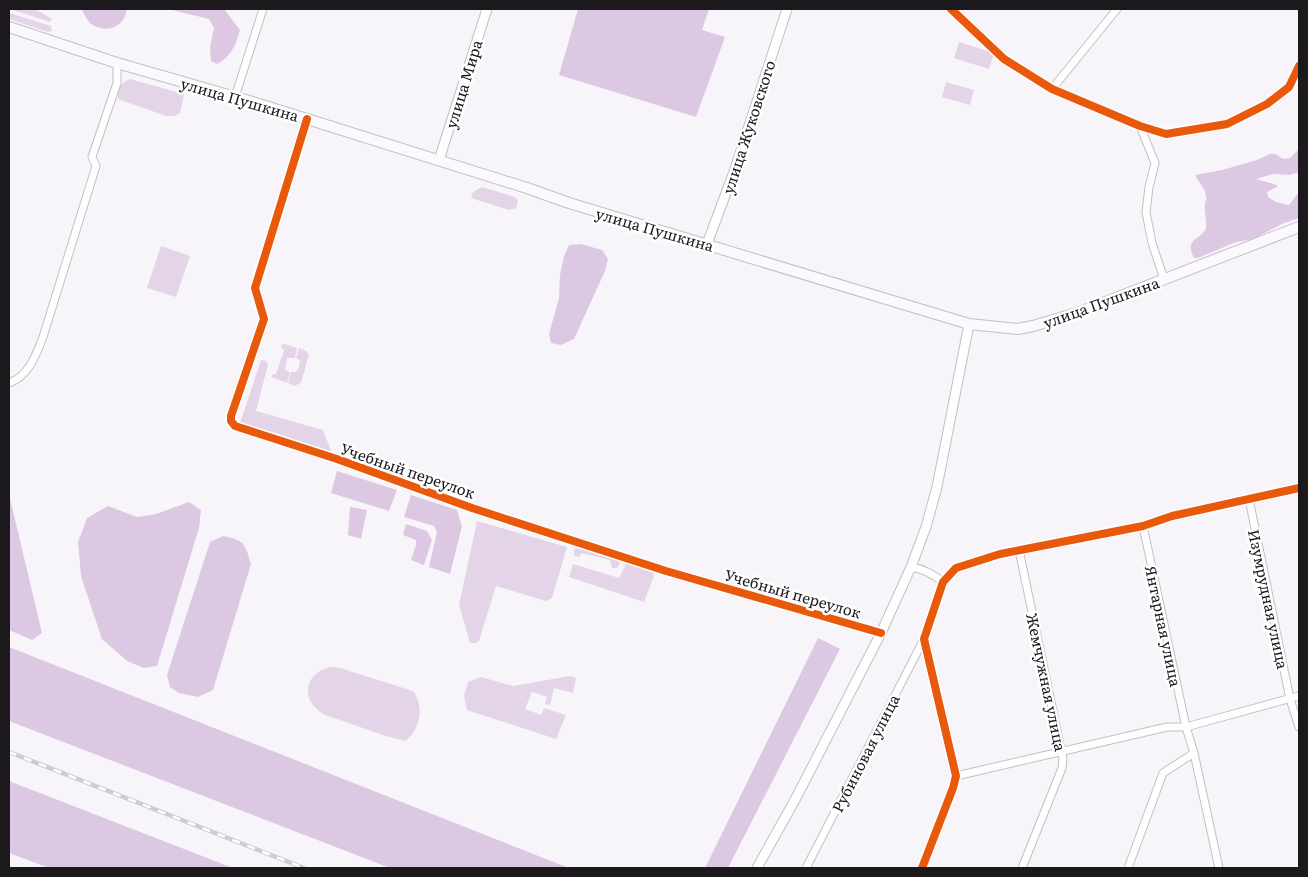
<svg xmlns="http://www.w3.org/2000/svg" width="1308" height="877" font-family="Literata,serif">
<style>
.green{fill:#e3d4e7}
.forest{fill:#dcc8e2}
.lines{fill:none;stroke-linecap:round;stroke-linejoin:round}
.minor-casing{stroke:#c2c0c3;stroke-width:9}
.tertiary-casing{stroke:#c2c0c3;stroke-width:11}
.secondary-casing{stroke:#c2c0c3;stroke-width:12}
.minor{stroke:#fefefe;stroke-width:7}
.tertiary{stroke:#fefefe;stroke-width:9}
.secondary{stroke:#fbf9fd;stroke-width:10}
.rail-casing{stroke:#cecdce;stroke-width:4.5}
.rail{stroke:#fff;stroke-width:2.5;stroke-dasharray:8;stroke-linecap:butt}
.cycleway-casing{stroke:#fff;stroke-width:11}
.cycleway{stroke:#e8590c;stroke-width:8}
.labels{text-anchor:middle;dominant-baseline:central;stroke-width:5;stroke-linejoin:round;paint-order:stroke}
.street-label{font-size:15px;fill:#1b191c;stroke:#fff}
</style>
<rect width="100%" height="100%" fill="#f8f5fa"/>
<path class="green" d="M 10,9 L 35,9 L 52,19 L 50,22 Z
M 9,13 L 51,26 L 52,31 L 48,32 L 9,19 Z
M 959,42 L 994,53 L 989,69 L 954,58 Z
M 130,79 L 184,94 L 180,113 L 174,116 L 166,116 L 118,99 C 117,88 120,84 130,79 Z
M 946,82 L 974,90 L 970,105 L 942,97 Z
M 482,187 L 515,197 L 518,202 L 516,208 L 509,210 L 471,198 L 473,192 Z
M 161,246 L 190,256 L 176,297 L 147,288 Z
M 285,344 L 297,348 L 295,358 L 287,358 L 285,370 L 290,372 L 287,383 L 271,377 L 273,374 L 276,374 L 284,350 L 281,347 L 281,345 Z
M 299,348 L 306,351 L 309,354 L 301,383 L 294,386 L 288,383 L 291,372 L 296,372 L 299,367 L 300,360 L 296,358 Z
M 261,360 L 266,361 L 268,365 L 256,411 L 323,430 L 333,456 L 242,427 L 240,423 Z
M 477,521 L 567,547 L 552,598 L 546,601 L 496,586 L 479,641 L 476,643 L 470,643 L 459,605 Z
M 577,548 L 617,559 L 620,563 L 617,568 L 612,568 L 610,560 L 582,553 L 579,557 L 574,556 L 574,550 Z
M 628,563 L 653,572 L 654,576 L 644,602 L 569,577 L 573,564 L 619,578 L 626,564 Z
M 330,667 L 340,668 L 413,691 C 425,707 420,730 405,741 L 386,736 L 325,715 C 300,701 303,674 330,667 Z
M 570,676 L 576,678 L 573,693 L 554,688 L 550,705 L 545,704 L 547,697 L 532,692 L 525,709 L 541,715 L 544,708 L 566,715 L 556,739 L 467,710 L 464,696 L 468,682 L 481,677 L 513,686 Z"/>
<path class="forest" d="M 81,9 L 127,9 C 126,12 125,18 123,20 C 115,31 100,31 90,23 C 86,19 84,13 81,9 Z
M 168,9 L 224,9 L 240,30 C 237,43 230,58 217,64 L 211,61 L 210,47 L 214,28 L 209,19 Z
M 578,9 L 709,9 L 702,30 L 725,37 L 696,117 L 559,75 Z
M 1299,149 L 1299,172 L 1290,175 L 1273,174 L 1256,179 L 1277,185 L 1277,187 L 1267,192 L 1268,197 L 1276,202 L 1289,205 L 1299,192 L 1299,218 L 1284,223 L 1253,239 L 1236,242 L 1198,258 L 1194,258 C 1183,238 1203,239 1206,228 C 1207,221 1204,212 1205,204 C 1205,201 1207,200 1206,196 C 1206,196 1204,189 1204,189 C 1201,184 1198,181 1195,175 L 1222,170 L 1257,160 L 1270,154 L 1276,154 L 1283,159 L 1290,158 Z
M 581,244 L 602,250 L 608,259 L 605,271 L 574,339 L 561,345 L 551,343 L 549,334 L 559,298 L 560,275 L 564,256 L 569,245 Z
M 337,471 L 397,490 L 389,511 L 331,493 Z
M 9,494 L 42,633 L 32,640 L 9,630 Z
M 411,495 L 457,510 L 462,526 L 450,574 L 429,567 L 437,532 L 434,526 L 404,517 Z
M 189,502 L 201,510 L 199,528 L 157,666 L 144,668 L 127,661 L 102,639 L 81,576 L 78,542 L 87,518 L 108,506 L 137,517 L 156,514 Z
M 350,507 L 367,510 L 361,539 L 348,535 Z
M 406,524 L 427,531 L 432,540 L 424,565 L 411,560 L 416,545 L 416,540 L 403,535 Z
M 223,536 C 245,540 245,544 251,564 L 213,690 L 198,697 L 179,693 L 170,687 L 167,675 L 210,542 Z
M 818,638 L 840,649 L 728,868 L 705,868 Z
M 9,647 L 569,868 L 390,868 L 9,721 Z
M 9,781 L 233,868 L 49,868 L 9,853 Z"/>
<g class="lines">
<defs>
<path id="minor" d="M 951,9 L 1004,59 L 1052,89 L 1140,126 L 1166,134 L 1227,124 L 1267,104 L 1289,87 L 1299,66
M 1052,89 L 1117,9
M 235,97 L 263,9
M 307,119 L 255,288 L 264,319 L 231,416 L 231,421 L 235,426 L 337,459 L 472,508 L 666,571 L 881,633
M 1140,126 L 1155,163 L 1149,187 L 1146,212 L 1152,243 L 1164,279
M 9,383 C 29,376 36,355 43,337 L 96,166 L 92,157 L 117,83 L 117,63
M 1249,499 L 1290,699 L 1299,727
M 1143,526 L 1186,727 L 1194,753 L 1219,868
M 1019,550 L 1063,759 L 1062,768 L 1022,868
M 911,567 C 924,569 933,574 943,582
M 956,776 L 1167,727 L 1186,727 L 1299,696
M 806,868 L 924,639
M 922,868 L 953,788 L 956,776 L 924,639 L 943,582 L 956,568 L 1000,554 L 1143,526 L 1172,516 L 1299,488
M 1128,868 L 1163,773 L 1194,753"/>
<path id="tertiary" d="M 439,160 L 487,9
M 707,244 L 735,169 L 787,9
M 757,868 L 796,798 L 881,633 L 911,567 L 926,527 L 937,487 L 969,324"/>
<path id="secondary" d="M 9,27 L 117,63 L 256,103 L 527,188 L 569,203 L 969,324 L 1018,329 L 1033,326 L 1077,313 L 1299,227"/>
</defs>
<use href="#minor" class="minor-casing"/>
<use href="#tertiary" class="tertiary-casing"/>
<use href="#secondary" class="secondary-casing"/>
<use href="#minor" class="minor"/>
<use href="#tertiary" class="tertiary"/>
<use href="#secondary" class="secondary"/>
<defs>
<path id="rail" d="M 9,752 L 304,868"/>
</defs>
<use href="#rail" class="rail-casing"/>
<use href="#rail" class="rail"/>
<defs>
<path id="cycleway" d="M 951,9 L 1004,59 L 1052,89 L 1140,126 L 1166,134 L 1227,124 L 1267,104 L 1289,87 L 1299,66
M 307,119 L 255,288 L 264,319 L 231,416 L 231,421 L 235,426 L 337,459 L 472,508 L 666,571 L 881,633
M 922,868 L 953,788 L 956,776 L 924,639 L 943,582 L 956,568 L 1000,554 L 1143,526 L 1172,516 L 1299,488"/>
</defs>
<use href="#cycleway" class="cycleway-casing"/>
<use href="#cycleway" class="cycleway"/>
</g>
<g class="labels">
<g class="street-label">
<text transform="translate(463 84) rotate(-73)">улица Мира</text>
<text transform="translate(240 99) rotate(16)">улица Пушкина</text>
<text transform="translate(748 127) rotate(-72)">улица Жуковского</text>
<text transform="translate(655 229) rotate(16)">улица Пушкина</text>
<text transform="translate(1101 302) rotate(-20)">улица Пушкина</text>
<text transform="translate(408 470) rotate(19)">Учебный переулок</text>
<text transform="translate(793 593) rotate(16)">Учебный переулок</text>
<text transform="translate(1269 599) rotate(78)">Изумрудная улица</text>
<text transform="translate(1164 626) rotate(78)">Янтарная улица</text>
<text transform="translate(1047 682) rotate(78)">Жемчужная улица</text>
<text transform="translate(865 753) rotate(-63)">Рубиновая улица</text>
</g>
</g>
<rect width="1308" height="877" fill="none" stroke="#1b191c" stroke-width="20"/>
</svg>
